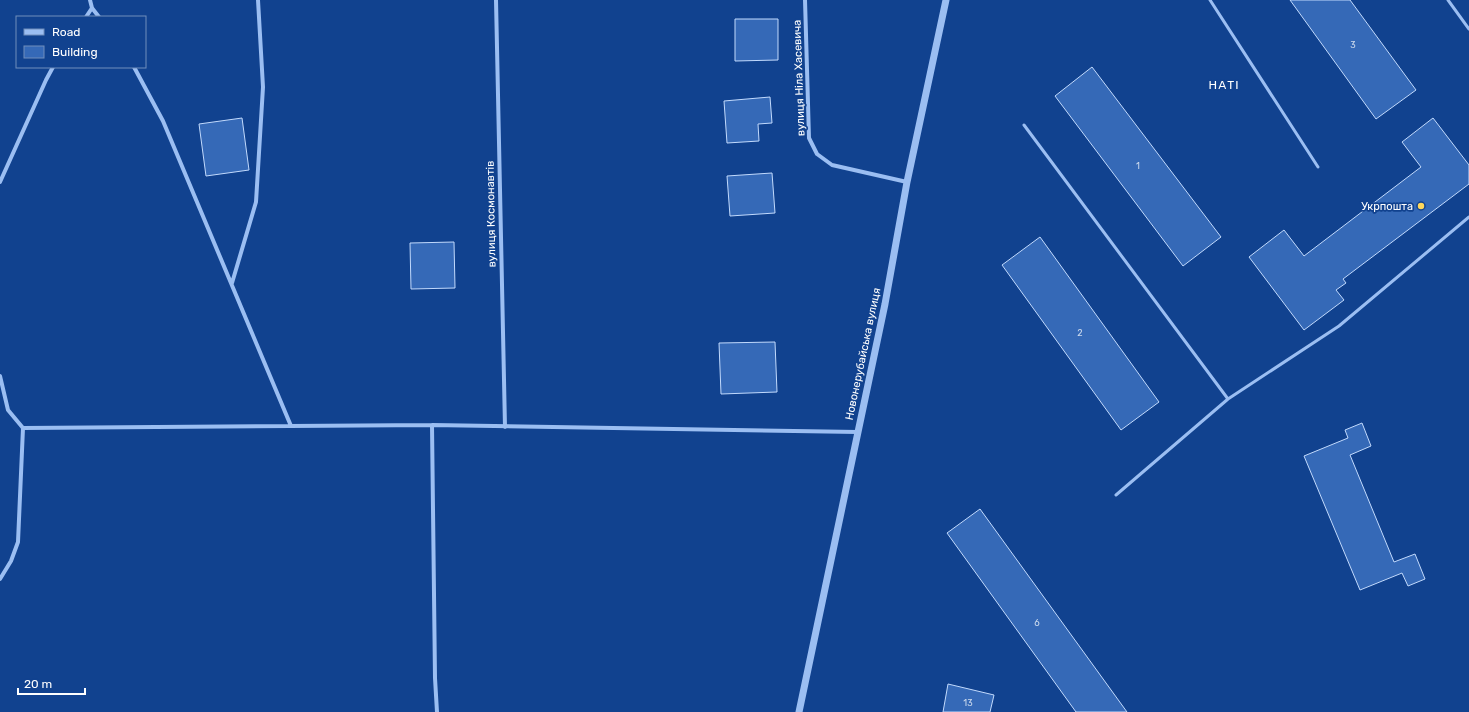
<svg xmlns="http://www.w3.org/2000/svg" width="1469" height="712" font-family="Rubik,sans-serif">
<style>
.building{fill:#3569b7;stroke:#c2dafd}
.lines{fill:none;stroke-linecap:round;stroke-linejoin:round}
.service{stroke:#9bbef2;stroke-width:3}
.minor{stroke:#9bbef2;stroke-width:4}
.tertiary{stroke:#9bbef2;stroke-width:7}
.poi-dot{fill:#ffd85c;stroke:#11428f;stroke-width:1.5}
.labels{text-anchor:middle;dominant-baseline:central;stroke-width:3.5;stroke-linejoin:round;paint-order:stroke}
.number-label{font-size:9px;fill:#ccdaed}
.street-label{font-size:11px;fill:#fff;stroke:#11428f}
.poi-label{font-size:11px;fill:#fff;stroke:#11428f;text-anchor:end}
.neighbourhood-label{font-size:12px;letter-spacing:1px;fill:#fff;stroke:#11428f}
</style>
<rect width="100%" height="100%" fill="#11428f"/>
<path class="building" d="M 1290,0 L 1350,0 L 1416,90 L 1376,119 Z
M 735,19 L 778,19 L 778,60 L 735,61 Z
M 1092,67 L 1221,237 L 1183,266 L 1055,96 Z
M 770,97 L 772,123 L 758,124 L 759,141 L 727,143 L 724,101 Z
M 242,118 L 249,170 L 206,176 L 199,124 Z
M 1433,118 L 1469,165 L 1469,184 L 1343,279 L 1346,283 L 1336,290 L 1344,300 L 1304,330 L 1249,257 L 1284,230 L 1304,256 L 1421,167 L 1402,142 Z
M 772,173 L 775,213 L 730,216 L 727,176 Z
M 1040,237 L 1159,402 L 1121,430 L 1002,265 Z
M 454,242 L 455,288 L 411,289 L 410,243 Z
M 775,342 L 777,392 L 721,394 L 719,343 Z
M 1362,423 L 1371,446 L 1350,455 L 1394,562 L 1415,554 L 1425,579 L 1408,586 L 1402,573 L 1360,590 L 1304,456 L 1348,438 L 1345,430 Z
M 980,509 L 1127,712 L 1076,712 L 947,533 Z
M 948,684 L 994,695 L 990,712 L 943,712 Z"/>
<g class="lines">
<path class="service" d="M 1210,0 L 1318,167
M 1448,0 L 1469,29
M 1024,125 L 1228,399
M 1116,495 L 1228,399 L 1339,326 L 1469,217"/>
<path class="minor" d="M 90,0 L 92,8 L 99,17
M 496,0 L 505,427
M 805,0 L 809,138 L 817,154 L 832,165 L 907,182
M 86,17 L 92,8
M 134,67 L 163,121 L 291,426
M 0,182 L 46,80 L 53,67
M 232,283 L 256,202 L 263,87 L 258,0
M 0,376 L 8,410 L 23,428 L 18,542 L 11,561 L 0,579
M 432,425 L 435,678 L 437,712
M 23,428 L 432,425 L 858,432"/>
<path class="tertiary" d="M 799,712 L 885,304 L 907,182 L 946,0"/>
</g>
<circle class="poi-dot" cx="1421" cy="206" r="4"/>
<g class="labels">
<g class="number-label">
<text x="1353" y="45">3</text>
<text x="1138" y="166">1</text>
<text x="1080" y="333">2</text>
<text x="1037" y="623">6</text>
<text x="968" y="703">13</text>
</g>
<g class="street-label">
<text transform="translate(799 78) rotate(-92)">вулиця Ніла Хасевича</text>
<text transform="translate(491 214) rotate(-91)">вулиця Космонавтів</text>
<text transform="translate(863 354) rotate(-78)">Новонерубайська вулиця</text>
</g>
<g class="poi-label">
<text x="1413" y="206">Укрпошта</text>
</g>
<g class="neighbourhood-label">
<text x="1224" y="85">НАТІ</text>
</g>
</g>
<rect x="16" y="16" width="130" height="52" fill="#11428f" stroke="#708ebc"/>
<rect x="24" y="29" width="20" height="6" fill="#9bbef2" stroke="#708ebc"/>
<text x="52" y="36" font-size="12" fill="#ffffff">Road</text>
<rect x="24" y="46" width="20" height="12" fill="#3569b7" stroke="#708ebc"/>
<text x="52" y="56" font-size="12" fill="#ffffff">Building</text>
<path d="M18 688v6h67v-6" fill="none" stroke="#ffffff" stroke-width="2"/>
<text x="24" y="688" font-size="12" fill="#ffffff" stroke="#11428f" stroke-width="3" paint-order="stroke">20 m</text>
</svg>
